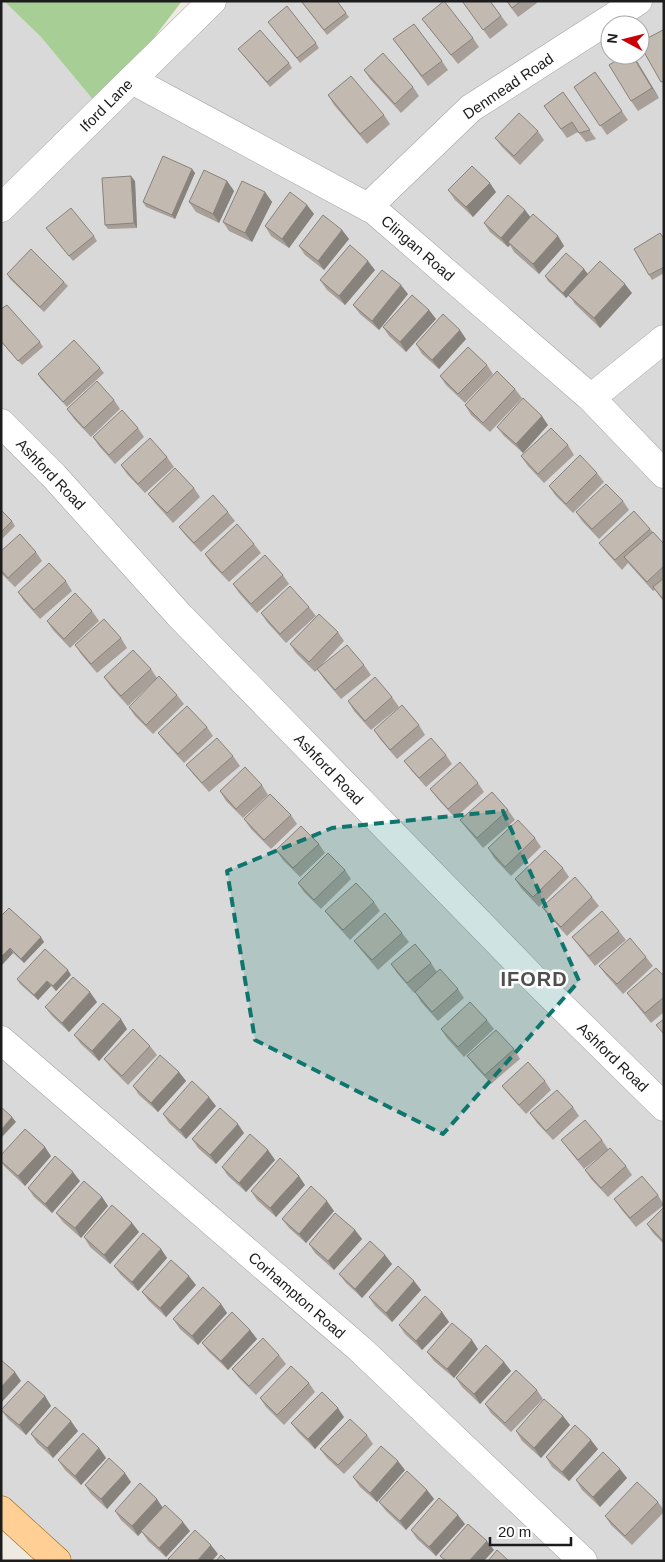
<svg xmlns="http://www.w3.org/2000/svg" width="665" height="1562" font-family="Helvetica,sans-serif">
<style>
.residential{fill:#dad9d9;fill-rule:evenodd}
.forest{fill:#a7cf95}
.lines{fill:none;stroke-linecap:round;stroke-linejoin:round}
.minor-casing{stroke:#a3a3a3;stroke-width:29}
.tertiary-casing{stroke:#a3a3a3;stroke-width:29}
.primary-casing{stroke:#956000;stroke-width:29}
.minor{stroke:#fff;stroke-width:28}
.tertiary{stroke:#fff;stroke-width:28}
.primary{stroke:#ffcf96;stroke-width:28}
.wall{fill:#a79f98}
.shaded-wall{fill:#88827c}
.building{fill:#c2b9b1;stroke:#88827c}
.marked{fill:#0f766e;fill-opacity:0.2;stroke:#0f766e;stroke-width:4;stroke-dasharray:10 6;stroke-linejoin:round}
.labels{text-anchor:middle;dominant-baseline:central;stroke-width:5;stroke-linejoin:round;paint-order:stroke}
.street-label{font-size:15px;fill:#1c1c1c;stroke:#fff}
.district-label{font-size:20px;font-weight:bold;letter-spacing:1px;fill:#4f4f4f;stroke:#fff}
</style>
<rect width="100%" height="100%" fill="#eeeae1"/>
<path class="residential" d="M 1,1 L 4,1 L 41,37 L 100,108 L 1,206 Z
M 215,1 L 636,1 L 542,61 L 368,206 L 134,80 Z
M 641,1 L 664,1 L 664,338 L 590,396 L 378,212 L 472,108 ZM 610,25 L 640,25 L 640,55 L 610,55 Z
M 132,82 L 374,211 L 664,476 L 664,1093 L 1,421 L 1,210 Z
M 664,341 L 664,472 L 592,397 Z
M 1,426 L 664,1098 L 664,1561 L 583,1561 L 1,1038 Z
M 1,1041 L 582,1561 L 59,1561 L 1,1508 Z"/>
<path class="forest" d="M 4,1 L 182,1 L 100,108 L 41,37 Z"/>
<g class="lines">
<defs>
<path id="minor" d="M 368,207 L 471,108 L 638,1
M 591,398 L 664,339
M 1,423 L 54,476 L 179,615 L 534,979 L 664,1107
M 1,1040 L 360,1349 L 583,1561"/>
<path id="tertiary" d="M 132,80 L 375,211 L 591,398 L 664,474
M 1,208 L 212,1"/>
<path id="primary" d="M 1,1510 L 57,1561"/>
</defs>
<use href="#minor" class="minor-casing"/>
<use href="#tertiary" class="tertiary-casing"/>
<use href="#primary" class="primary-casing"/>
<use href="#minor" class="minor"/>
<use href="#tertiary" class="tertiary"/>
<use href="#primary" class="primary"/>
</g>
<path class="wall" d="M 301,1 L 337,1 L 349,17 L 327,35 Z
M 462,1 L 490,1 L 508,25 L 490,39 Z
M 506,1 L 535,1 L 537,3 L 518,17 Z
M 422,19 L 473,38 L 479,47 L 458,64 Z
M 268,22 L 316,43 L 319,48 L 300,63 Z
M 393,39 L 442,61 L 448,70 L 428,86 Z
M 238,49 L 289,63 L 292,68 L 270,87 Z
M 633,55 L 659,98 L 638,111 L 631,101 Z
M 364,70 L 413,87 L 419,96 L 401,113 L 370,79 Z
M 595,72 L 628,120 L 607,135 L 574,87 Z
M 563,92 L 596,139 L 586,142 L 578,132 L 567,138 L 544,106 Z
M 328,95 L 384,115 L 390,124 L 367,144 L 334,105 Z
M 538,131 L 544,140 L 520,165 L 502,147 L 495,138 Z
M 192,169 L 195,173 L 175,219 L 146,207 L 143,202 Z
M 135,181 L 137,228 L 108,229 L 105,225 Z
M 227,181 L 234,191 L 219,223 L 196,212 L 189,202 Z
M 448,190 L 496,192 L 473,217 L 455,200 Z
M 265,192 L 272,202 L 252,242 L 229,231 L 223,222 Z
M 307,205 L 314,214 L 289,248 L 271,236 L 265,226 Z
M 530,217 L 558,236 L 564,246 L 539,274 L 514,252 L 510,245 L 508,247 L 490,232 L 484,223 Z
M 46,228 L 94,236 L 97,241 L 73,261 Z
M 342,230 L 349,239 L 324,270 L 305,255 L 299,246 Z
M 660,233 L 664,238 L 664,273 L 652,280 L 649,275 Z
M 584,269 L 587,274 L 632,293 L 600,328 L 575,304 L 569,295 L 566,298 L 548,281 L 545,276 Z
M 375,270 L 345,305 L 327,290 L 320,280 Z
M 7,274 L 64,282 L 68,286 L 44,312 L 10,279 Z
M 408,294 L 379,330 L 360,314 L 353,305 Z
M 1,309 L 40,342 L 43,347 L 22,365 L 1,342 Z
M 429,310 L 436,319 L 406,352 L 389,336 L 383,327 Z
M 466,339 L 439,369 L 422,354 L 416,344 Z
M 487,365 L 493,374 L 465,403 L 446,385 L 440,376 Z
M 100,368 L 104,373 L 67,407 L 41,379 L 38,374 Z
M 515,389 L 522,398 L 490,432 L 471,415 L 465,405 Z
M 114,400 L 120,409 L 91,437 L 74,419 L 67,409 Z
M 548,425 L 523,453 L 504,436 L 497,427 Z
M 138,428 L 144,437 L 115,464 L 99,446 L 93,437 Z
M 568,445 L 574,455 L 544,483 L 528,466 L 521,456 Z
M 167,457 L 174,467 L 145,493 L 127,474 L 121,465 Z
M 597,473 L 604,482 L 573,513 L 555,495 L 549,486 Z
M 194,488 L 200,497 L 173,523 L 155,503 L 148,494 Z
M 623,501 L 629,510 L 599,539 L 582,521 L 576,512 Z
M 1,510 L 12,521 L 15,526 L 1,540 Z
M 228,512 L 235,521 L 201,552 L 186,536 L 179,527 Z
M 650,529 L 664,544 L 664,602 L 655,590 L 653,591 L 628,563 L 622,570 L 606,552 L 599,543 Z
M 254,544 L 261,553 L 229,582 L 211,563 L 205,554 Z
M 1,551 L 36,552 L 42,561 L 15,587 L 1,573 Z
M 283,575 L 289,584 L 257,613 L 239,593 L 233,584 Z
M 66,581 L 72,591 L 40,619 L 24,601 L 18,592 Z
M 309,607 L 316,616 L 286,643 L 267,622 L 261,613 Z
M 92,611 L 99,621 L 70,648 L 53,630 L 47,621 Z
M 338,632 L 344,641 L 315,672 L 296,653 L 290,644 Z
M 121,638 L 127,648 L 97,673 L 81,654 L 75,645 Z
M 364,665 L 371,675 L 341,699 L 324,679 L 317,669 Z
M 151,669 L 157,678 L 128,706 L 111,687 L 104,677 Z
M 177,695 L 184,704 L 153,734 L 135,716 L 129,707 Z
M 392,697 L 399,707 L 371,730 L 354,711 L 348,701 Z
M 419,725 L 425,735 L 397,759 L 380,739 L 374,730 Z
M 207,727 L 213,736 L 184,763 L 165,742 L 158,733 Z
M 446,755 L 452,764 L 426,787 L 411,770 L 404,761 Z
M 233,756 L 240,766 L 209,792 L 193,774 L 186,765 Z
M 478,783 L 484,792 L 455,818 L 437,798 L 430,789 Z
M 262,785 L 268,795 L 243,818 L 226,801 L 220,791 Z
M 508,810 L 515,820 L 483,848 L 467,829 L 460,820 Z
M 291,815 L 297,824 L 271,849 L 251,829 L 244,819 Z
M 535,838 L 541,847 L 511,876 L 494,858 L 488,848 Z
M 319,844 L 325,853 L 300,877 L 283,860 L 276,850 Z
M 563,868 L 569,877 L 539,907 L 521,888 L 515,879 Z
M 345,870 L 351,879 L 321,909 L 304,892 L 298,883 Z
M 592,897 L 599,906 L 567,936 L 549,916 L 542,907 Z
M 374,902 L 380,911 L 350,940 L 332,920 L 325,911 Z
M 9,908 L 44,942 L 24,963 L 13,953 L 1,966 Z
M 619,931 L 626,940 L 595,966 L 579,946 L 572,937 Z
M 402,933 L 409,942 L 378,970 L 361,950 L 354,941 Z
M 646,957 L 653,966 L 623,994 L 606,975 L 599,966 Z
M 431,963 L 437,972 L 458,989 L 464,998 L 438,1021 L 421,1002 L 415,992 L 423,985 L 414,993 L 397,973 L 391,964 Z
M 71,975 L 56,991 L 51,986 L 38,1000 L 20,984 L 17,979 Z
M 664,976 L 664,1012 L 651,1023 L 634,1002 L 627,993 Z
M 97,1002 L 69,1032 L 52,1016 L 45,1007 Z
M 487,1020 L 494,1029 L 464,1057 L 447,1038 L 441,1029 Z
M 127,1029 L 99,1061 L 81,1044 L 74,1035 Z
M 150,1046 L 157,1055 L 128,1085 L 111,1068 L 104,1059 Z
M 514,1049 L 520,1059 L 491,1084 L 474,1065 L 467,1056 Z
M 179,1072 L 186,1081 L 158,1112 L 139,1095 L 133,1086 Z
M 545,1081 L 551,1090 L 526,1114 L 509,1095 L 502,1086 Z
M 216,1106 L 186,1139 L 169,1123 L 163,1114 Z
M 573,1107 L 579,1116 L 553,1140 L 537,1123 L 530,1113 Z
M 244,1133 L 216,1164 L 198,1148 L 192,1139 Z
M 561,1140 L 602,1140 L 608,1149 L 626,1166 L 632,1175 L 608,1197 L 591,1179 L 585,1170 L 605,1152 L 584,1169 L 568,1149 Z
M 268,1150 L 275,1160 L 246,1192 L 228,1176 L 222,1167 Z
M 1,1155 L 51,1156 L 25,1186 L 5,1167 L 1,1162 Z
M 80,1181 L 52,1213 L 34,1197 L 28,1188 Z
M 305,1185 L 276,1217 L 257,1200 L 251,1191 Z
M 658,1195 L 664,1205 L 636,1227 L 621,1209 L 614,1199 Z
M 102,1197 L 108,1206 L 81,1238 L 63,1222 L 56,1213 Z
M 664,1207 L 664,1244 L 653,1233 L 647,1224 Z
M 334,1211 L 306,1243 L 289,1228 L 282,1219 Z
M 132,1223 L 139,1232 L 110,1264 L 90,1247 L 84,1237 Z
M 355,1230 L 362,1239 L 334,1270 L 315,1253 L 309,1244 Z
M 161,1249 L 167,1258 L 138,1291 L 121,1275 L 114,1266 Z
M 385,1255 L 392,1264 L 362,1298 L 346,1283 L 339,1274 Z
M 414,1281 L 421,1290 L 392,1322 L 375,1306 L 369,1297 Z
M 196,1285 L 166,1317 L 149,1301 L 142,1292 Z
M 221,1304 L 227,1313 L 198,1345 L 180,1329 L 173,1319 Z
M 442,1312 L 449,1322 L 422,1350 L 405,1334 L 399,1325 Z
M 250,1330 L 257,1339 L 228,1370 L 209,1352 L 202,1343 Z
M 478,1349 L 454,1378 L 434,1361 L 427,1352 Z
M 279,1355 L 286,1364 L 256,1395 L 239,1378 L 232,1369 Z
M 504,1362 L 511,1371 L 480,1404 L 462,1387 L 456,1378 Z
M 309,1383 L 315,1392 L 284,1425 L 266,1407 L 260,1398 Z
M 537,1390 L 543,1399 L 511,1432 L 491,1413 L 485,1404 Z
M 45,1396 L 51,1406 L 26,1435 L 8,1419 L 1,1410 Z
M 563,1416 L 570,1425 L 541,1458 L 522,1441 L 516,1431 Z
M 344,1417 L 315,1449 L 298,1432 L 291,1423 Z
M 78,1431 L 53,1458 L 37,1443 L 31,1434 Z
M 367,1435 L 373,1444 L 344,1474 L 327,1458 L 320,1449 Z
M 99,1448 L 106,1458 L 81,1485 L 65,1470 L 58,1460 Z
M 598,1449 L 569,1481 L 552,1467 L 546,1457 Z
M 405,1470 L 377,1502 L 360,1487 L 353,1477 Z
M 627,1478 L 600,1507 L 582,1490 L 576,1480 Z
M 131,1482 L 107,1509 L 91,1494 L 85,1485 Z
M 427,1490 L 434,1499 L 406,1530 L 386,1511 L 379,1502 Z
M 658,1502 L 664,1510 L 664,1512 L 632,1545 L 611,1525 L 605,1516 Z
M 163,1508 L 190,1531 L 166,1557 L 148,1541 L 142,1532 L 138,1536 L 121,1520 L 115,1511 Z
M 465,1524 L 436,1556 L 417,1539 L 411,1530 Z"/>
<path class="shaded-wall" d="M 633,55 L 637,61 L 659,98 L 652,88 Z
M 192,169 L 195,173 L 175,219 L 172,215 Z
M 131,176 L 135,181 L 137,228 L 134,223 Z
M 227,181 L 234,191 L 219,223 L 213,214 Z
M 490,183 L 496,192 L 473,217 L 466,207 Z
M 265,192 L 272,202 L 252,242 L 245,233 Z
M 307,205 L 314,214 L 289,248 L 282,239 Z
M 525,210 L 532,219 L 508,242 L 510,245 L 508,247 L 501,238 Z
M 342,230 L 349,239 L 324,270 L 318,261 Z
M 558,236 L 564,246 L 539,274 L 533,264 Z
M 368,261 L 375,270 L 345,305 L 339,296 Z
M 584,269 L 588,274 L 566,298 L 563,293 Z
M 625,284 L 632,293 L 600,328 L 594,318 Z
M 401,285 L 408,294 L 379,330 L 372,321 Z
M 429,310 L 436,319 L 406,352 L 400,342 Z
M 460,330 L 466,339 L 439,369 L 432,360 Z
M 542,416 L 548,425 L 523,453 L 516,444 Z
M 41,937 L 44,942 L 24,963 L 21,959 Z
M 10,948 L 13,953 L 1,966 L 1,957 Z
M 68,970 L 71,975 L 56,991 L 53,986 Z
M 47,981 L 51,986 L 38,1000 L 34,995 Z
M 90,992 L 97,1002 L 69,1032 L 62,1023 Z
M 121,1019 L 127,1029 L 99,1061 L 92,1051 Z
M 179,1072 L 186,1081 L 158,1112 L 151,1103 Z
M 209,1097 L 216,1106 L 186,1139 L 180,1130 Z
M 12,1117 L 16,1122 L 1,1138 L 1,1130 Z
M 238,1124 L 244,1133 L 216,1164 L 210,1155 Z
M 45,1147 L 51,1156 L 25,1186 L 18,1176 Z
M 268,1150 L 275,1160 L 246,1192 L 239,1183 Z
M 73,1172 L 80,1181 L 52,1213 L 45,1204 Z
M 299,1176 L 305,1185 L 276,1217 L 270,1208 Z
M 102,1197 L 108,1206 L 81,1238 L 75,1228 Z
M 327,1201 L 334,1211 L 306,1243 L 299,1234 Z
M 132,1223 L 139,1232 L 110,1264 L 104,1255 Z
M 355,1230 L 362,1239 L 334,1270 L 328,1261 Z
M 161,1249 L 167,1258 L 138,1291 L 132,1282 Z
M 385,1255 L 392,1264 L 362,1298 L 355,1289 Z
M 189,1276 L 196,1285 L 166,1317 L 160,1308 Z
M 414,1281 L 421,1290 L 392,1322 L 386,1313 Z
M 221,1304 L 227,1313 L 198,1345 L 192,1336 Z
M 442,1312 L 449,1322 L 422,1350 L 416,1341 Z
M 250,1330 L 257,1339 L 228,1370 L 221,1361 Z
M 472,1340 L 478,1349 L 454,1378 L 447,1369 Z
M 504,1362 L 511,1371 L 480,1404 L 474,1394 Z
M 15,1372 L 21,1381 L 1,1403 L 1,1387 Z
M 45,1396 L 51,1406 L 26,1435 L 19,1425 Z
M 338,1408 L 344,1417 L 315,1449 L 308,1439 Z
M 563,1416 L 570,1425 L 541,1458 L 534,1448 Z
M 71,1421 L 78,1431 L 53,1458 L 47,1448 Z
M 591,1440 L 598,1449 L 569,1481 L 562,1472 Z
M 99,1448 L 106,1458 L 81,1485 L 75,1476 Z
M 398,1461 L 405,1470 L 377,1502 L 370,1493 Z
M 620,1469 L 627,1478 L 600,1507 L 593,1497 Z
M 125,1473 L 131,1482 L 107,1509 L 101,1499 Z
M 427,1490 L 434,1499 L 406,1530 L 400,1521 Z
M 157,1499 L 163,1508 L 138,1536 L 132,1526 Z
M 458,1515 L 465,1524 L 436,1556 L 429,1547 Z
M 183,1522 L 190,1531 L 166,1557 L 159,1548 Z
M 487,1541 L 494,1550 L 484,1561 L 469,1561 Z
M 211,1545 L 218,1554 L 212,1561 L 197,1561 Z"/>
<path class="building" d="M 301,1 L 337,1 L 346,13 L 324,30 Z
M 444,1 L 473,38 L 451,55 L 422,19 Z
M 462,1 L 490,1 L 501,16 L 483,30 Z
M 507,1 L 521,1 L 512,8 Z
M 287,6 L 316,43 L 297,58 L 268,22 Z
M 414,24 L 442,61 L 422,76 L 393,39 Z
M 260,30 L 289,63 L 267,82 L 238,49 Z
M 663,30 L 664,31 L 664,81 L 661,82 L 640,45 L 640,42 Z
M 383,53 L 413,87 L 395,104 L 364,70 Z
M 625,55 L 632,55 L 652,88 L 631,101 L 609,65 Z
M 595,72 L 622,111 L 600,126 L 574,87 Z
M 351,76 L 384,115 L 360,134 L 328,95 Z
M 563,92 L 590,130 L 579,133 L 572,122 L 561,129 L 544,106 Z
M 519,113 L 538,131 L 514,156 L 495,138 Z
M 163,156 L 192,169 L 172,215 L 143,202 Z
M 472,166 L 490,183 L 466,207 L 448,190 Z
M 204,170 L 227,181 L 213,214 L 189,202 Z
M 131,176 L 134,223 L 105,225 L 102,178 Z
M 242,181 L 265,192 L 245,233 L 223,222 Z
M 290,192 L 307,205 L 282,239 L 265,226 Z
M 508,195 L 525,210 L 501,238 L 484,223 Z
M 71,208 L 94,236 L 69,256 L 46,228 Z
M 533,214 L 558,236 L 533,264 L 508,242 Z
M 323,215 L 342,230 L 318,261 L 299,246 Z
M 660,233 L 664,239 L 664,267 L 649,275 L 634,249 Z
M 350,245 L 368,261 L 339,296 L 320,280 Z
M 31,249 L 64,282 L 40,307 L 7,274 Z
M 566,253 L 584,269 L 563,293 L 545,276 Z
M 600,261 L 625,284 L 594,318 L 568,295 Z
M 382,270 L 401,285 L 372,321 L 353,305 Z
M 412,295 L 429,310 L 400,342 L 383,327 Z
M 7,305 L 40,342 L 18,361 L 1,341 L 1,309 Z
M 443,314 L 460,330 L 432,360 L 416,344 Z
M 74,340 L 100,368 L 63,402 L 38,374 Z
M 468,347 L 487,365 L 458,394 L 440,376 Z
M 497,371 L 515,389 L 483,423 L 465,405 Z
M 97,381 L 114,400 L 84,428 L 67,409 Z
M 523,398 L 542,416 L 516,444 L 497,427 Z
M 122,410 L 138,428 L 109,455 L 93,437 Z
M 551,428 L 568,445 L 538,474 L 521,456 Z
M 150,438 L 167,457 L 138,484 L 121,465 Z
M 580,455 L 597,473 L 566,504 L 549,486 Z
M 175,468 L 194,488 L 167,513 L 148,494 Z
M 606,484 L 623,501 L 592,529 L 576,512 Z
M 213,495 L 228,512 L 194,543 L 179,527 Z
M 1,510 L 12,521 L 1,532 Z
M 634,511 L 650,529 L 615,560 L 599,543 Z
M 237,524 L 254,544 L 222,573 L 205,554 Z
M 653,532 L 664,544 L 664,566 L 647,582 L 624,557 Z
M 20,534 L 36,552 L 8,578 L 1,570 L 1,551 Z
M 265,555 L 283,575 L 251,604 L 233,584 Z
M 49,563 L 66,581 L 34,610 L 18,592 Z
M 664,578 L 664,600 L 653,587 Z
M 290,586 L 309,607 L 280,634 L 261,613 Z
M 75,593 L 92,611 L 64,639 L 47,621 Z
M 319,614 L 338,632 L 309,662 L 290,644 Z
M 104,619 L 121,638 L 91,664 L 75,645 Z
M 347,645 L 364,665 L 335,690 L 317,669 Z
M 133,650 L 151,669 L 121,696 L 104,677 Z
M 159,676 L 177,695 L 146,725 L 129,707 Z
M 375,677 L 392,697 L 365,721 L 348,701 Z
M 402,705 L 419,725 L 390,750 L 374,730 Z
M 187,706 L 207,727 L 178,754 L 158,733 Z
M 217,738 L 233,756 L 202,783 L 186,765 Z
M 431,738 L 446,755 L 419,778 L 404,761 Z
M 460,762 L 478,783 L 448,809 L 430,789 Z
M 245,767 L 262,785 L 236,809 L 220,791 Z
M 492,792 L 508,810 L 477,838 L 460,820 Z
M 270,794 L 291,815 L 264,840 L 244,819 Z
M 518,820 L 535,838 L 505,867 L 488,848 Z
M 301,826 L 319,844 L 293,868 L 276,850 Z
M 545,850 L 563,868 L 533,897 L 515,879 Z
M 328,853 L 345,870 L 314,900 L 298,883 Z
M 575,877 L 592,897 L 561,927 L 542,907 Z
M 356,883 L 374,902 L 343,930 L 325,911 Z
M 9,908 L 41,937 L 21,959 L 10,948 L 1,957 L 1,916 Z
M 602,911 L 619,931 L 589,956 L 572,937 Z
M 385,913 L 402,933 L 372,960 L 354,941 Z
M 630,938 L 646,957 L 617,984 L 599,966 Z
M 415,944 L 431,963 L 407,983 L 391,964 Z
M 45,949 L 68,970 L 53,986 L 47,981 L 34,995 L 17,979 Z
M 656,968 L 664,976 L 664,997 L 645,1013 L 627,993 Z
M 440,969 L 458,989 L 432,1012 L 415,992 Z
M 73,977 L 90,992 L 62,1023 L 45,1007 Z
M 470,1002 L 487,1020 L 458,1047 L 441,1029 Z
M 103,1003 L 121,1019 L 92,1051 L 74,1035 Z
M 664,1019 L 664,1034 L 656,1025 Z
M 133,1029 L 150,1046 L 122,1076 L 104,1059 Z
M 496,1030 L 514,1049 L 485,1075 L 467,1056 Z
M 160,1055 L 179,1072 L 151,1103 L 133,1086 Z
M 528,1062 L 545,1081 L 519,1105 L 502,1086 Z
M 192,1081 L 209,1097 L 180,1130 L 163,1114 Z
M 557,1090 L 573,1107 L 546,1131 L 530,1113 Z
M 1,1107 L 12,1117 L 1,1130 Z
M 220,1108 L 238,1124 L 210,1155 L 192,1139 Z
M 585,1120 L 602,1140 L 578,1160 L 561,1140 Z
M 25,1129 L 45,1147 L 18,1176 L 1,1161 L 1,1155 Z
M 250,1134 L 268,1150 L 239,1183 L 222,1167 Z
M 610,1148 L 626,1166 L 601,1188 L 585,1170 Z
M 55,1156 L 73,1172 L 45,1204 L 28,1188 Z
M 280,1158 L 299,1176 L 270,1208 L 251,1191 Z
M 642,1176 L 658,1195 L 630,1218 L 614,1199 Z
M 84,1181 L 102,1197 L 75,1228 L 56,1213 Z
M 311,1186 L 327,1201 L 299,1234 L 282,1219 Z
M 112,1205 L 132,1223 L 104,1255 L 84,1237 Z
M 664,1207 L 664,1242 L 647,1224 Z
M 335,1213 L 355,1230 L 328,1261 L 309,1244 Z
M 143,1233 L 161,1249 L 132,1282 L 114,1266 Z
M 370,1241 L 385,1255 L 355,1289 L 339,1274 Z
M 171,1260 L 189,1276 L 160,1308 L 142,1292 Z
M 398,1266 L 414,1281 L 386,1313 L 369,1297 Z
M 203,1287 L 221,1304 L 192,1336 L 173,1319 Z
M 425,1296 L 442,1312 L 416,1341 L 399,1325 Z
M 232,1312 L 250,1330 L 221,1361 L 202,1343 Z
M 452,1323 L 472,1340 L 447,1369 L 427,1352 Z
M 263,1338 L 279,1355 L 249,1386 L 232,1369 Z
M 486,1345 L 504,1362 L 474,1394 L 456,1378 Z
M 1,1360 L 15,1372 L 1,1387 Z
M 291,1366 L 309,1383 L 277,1415 L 260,1398 Z
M 516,1370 L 537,1390 L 505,1423 L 485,1404 Z
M 28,1381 L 45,1396 L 19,1425 L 1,1410 Z
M 322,1392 L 338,1408 L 308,1439 L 291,1423 Z
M 544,1399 L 563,1416 L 534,1448 L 516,1431 Z
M 55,1407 L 71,1421 L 47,1448 L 31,1434 Z
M 350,1419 L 367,1435 L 338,1465 L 320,1449 Z
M 575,1425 L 591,1440 L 562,1472 L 546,1457 Z
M 83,1433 L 99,1448 L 75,1476 L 58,1460 Z
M 381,1446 L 398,1461 L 370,1493 L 353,1477 Z
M 603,1452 L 620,1469 L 593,1497 L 576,1480 Z
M 109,1458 L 125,1473 L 101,1499 L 85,1485 Z
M 407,1471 L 427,1490 L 400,1521 L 379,1502 Z
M 637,1482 L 658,1502 L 625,1536 L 605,1516 Z
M 140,1483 L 157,1499 L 132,1526 L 115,1511 Z
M 439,1498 L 458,1515 L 429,1547 L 411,1530 Z
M 165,1505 L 183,1522 L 159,1548 L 141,1531 Z
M 468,1524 L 487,1541 L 469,1561 L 446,1561 L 440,1556 Z
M 195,1530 L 211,1545 L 197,1561 L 170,1561 L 168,1559 Z
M 497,1550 L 509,1561 L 488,1561 Z
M 221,1555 L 227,1561 L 216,1561 Z"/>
<path class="marked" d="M 503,811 L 579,981 L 443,1134 L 255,1040 L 227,871 L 332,828 Z"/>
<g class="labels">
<g class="street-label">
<text transform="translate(508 86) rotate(-34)">Denmead Road</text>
<text transform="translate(106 105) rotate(-45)">Iford Lane</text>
<text transform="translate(418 248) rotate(41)">Clingan Road</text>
<text transform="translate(51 474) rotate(46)">Ashford Road</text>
<text transform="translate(329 769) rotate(46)">Ashford Road</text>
<text transform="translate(613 1057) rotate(44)">Ashford Road</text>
<text transform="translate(297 1295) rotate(41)">Corhampton Road</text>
</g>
<g class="district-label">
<text x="534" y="979">IFORD</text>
</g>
</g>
<rect width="665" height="1562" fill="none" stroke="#1c1c1c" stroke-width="5"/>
<g transform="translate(625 40) rotate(277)"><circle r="24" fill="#ffffff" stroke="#a4a4a4"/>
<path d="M0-4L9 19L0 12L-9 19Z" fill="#c90005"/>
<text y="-8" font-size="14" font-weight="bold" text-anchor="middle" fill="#1c1c1c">N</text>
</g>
<path d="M490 1537v8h81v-8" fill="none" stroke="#1c1c1c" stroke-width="2.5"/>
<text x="498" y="1537" font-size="15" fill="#1c1c1c" stroke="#ffffff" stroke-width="4" paint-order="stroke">20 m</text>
</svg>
